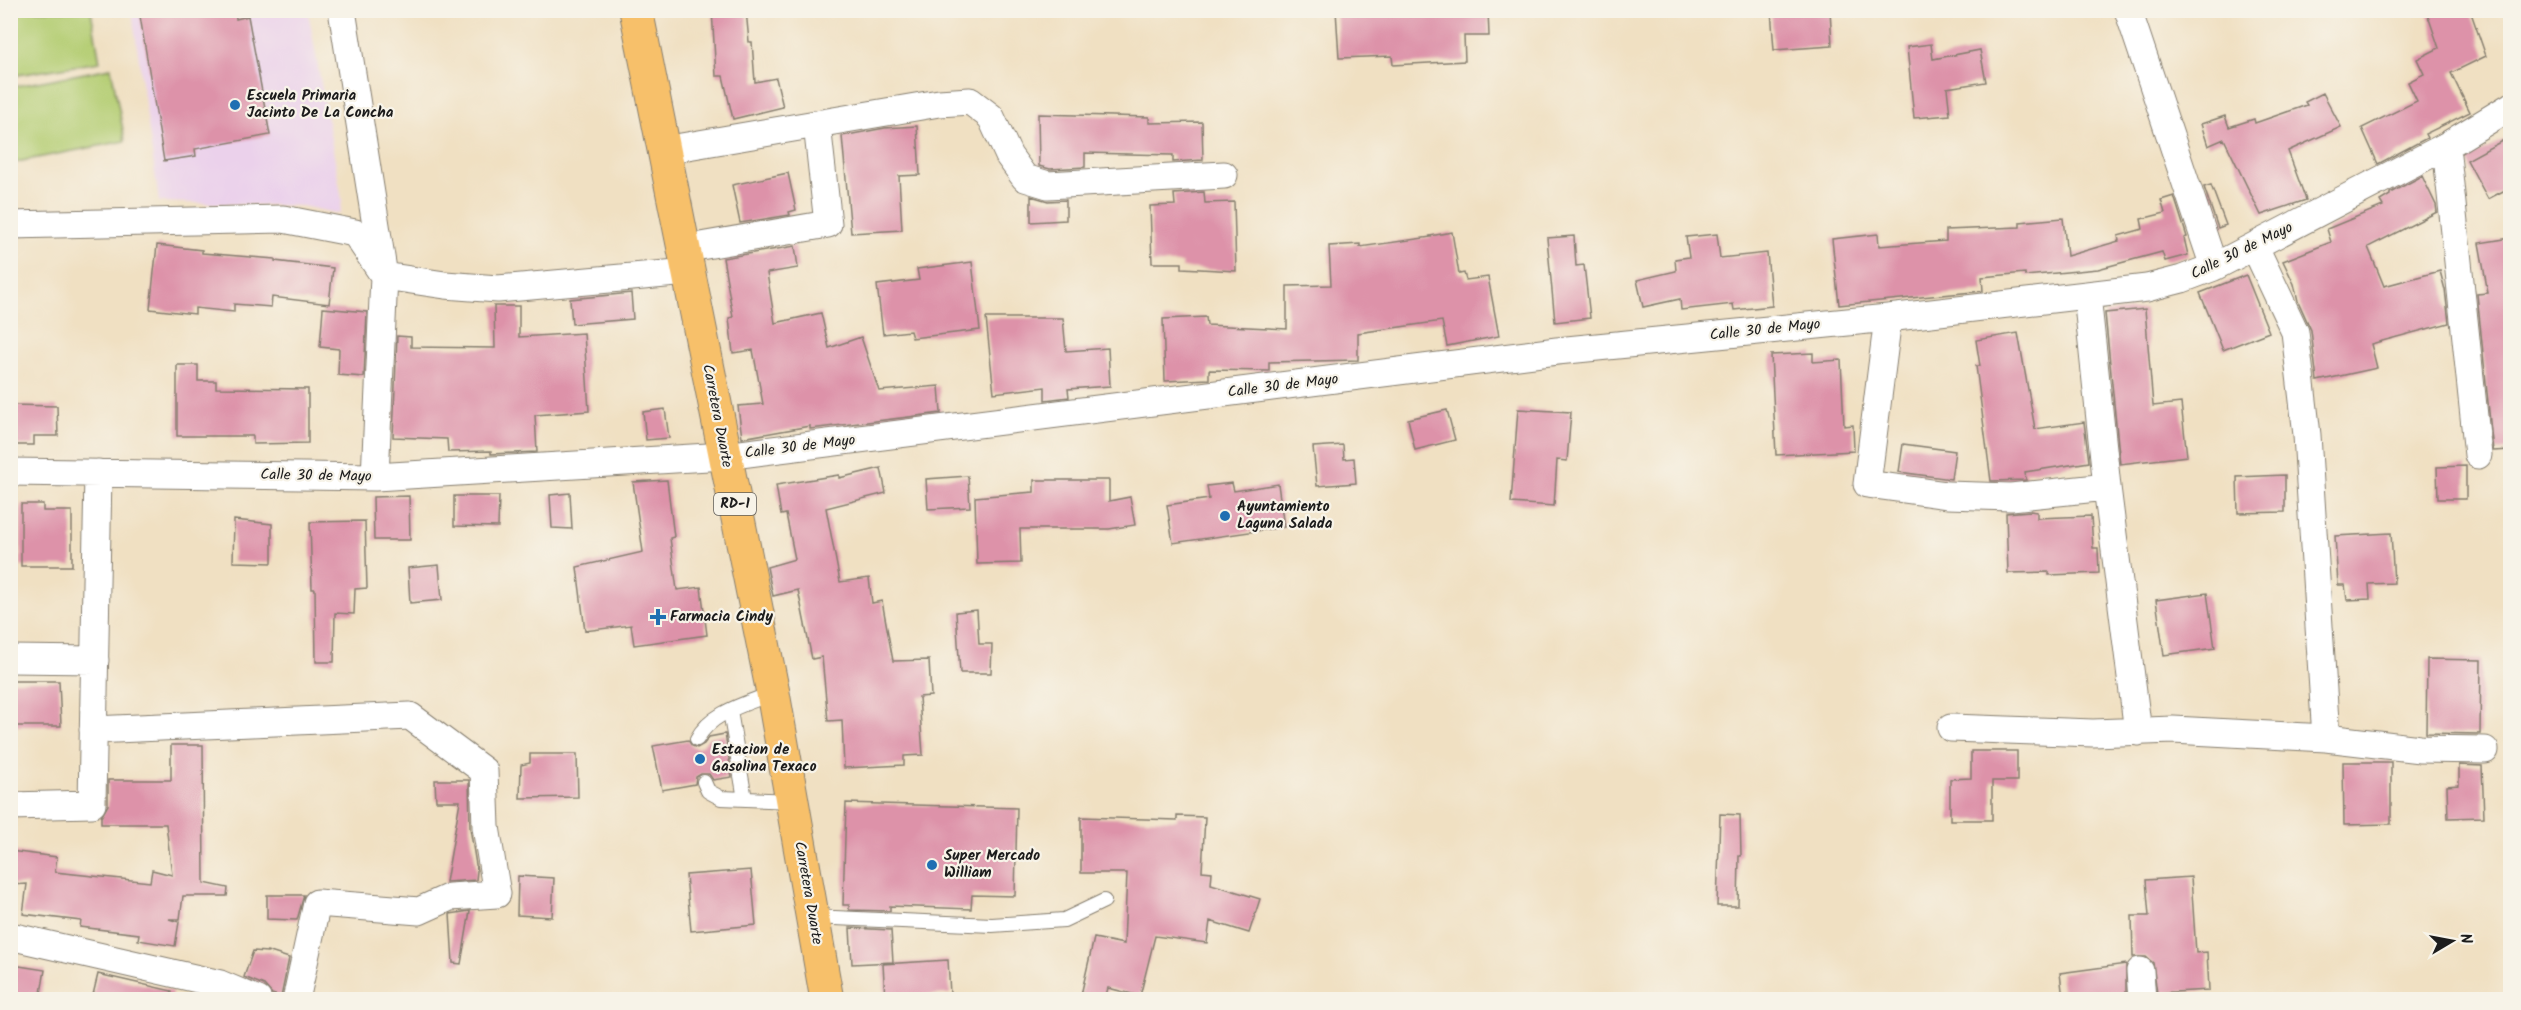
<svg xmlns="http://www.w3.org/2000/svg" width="2521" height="1010" font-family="Kalam,sans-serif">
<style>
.built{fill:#ebd1eb}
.green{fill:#b5ce74;stroke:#687548;stroke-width:1.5}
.building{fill:#dd92a9}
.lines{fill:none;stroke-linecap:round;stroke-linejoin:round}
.service-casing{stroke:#867e6f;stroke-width:16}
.minor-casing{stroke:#867e6f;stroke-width:29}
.primary-casing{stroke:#867e6f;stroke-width:35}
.service{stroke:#fff;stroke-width:14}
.minor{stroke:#fff;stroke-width:27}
.primary{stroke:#f7c06b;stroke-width:33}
.poi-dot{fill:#1f6fb2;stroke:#f7f3e8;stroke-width:2}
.labels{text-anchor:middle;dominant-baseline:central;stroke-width:4.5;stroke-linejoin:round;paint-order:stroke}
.shield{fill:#f7f3e8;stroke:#5e5c59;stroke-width:1.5}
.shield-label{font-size:14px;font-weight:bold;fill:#1c1c1c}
.poi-label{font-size:15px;font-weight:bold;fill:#1c1c1c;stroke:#f7f3e8;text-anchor:start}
.street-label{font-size:15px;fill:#1c1c1c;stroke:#f7f3e8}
</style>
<rect width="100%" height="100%" fill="#f7f3e8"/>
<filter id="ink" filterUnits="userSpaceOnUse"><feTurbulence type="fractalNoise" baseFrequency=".0167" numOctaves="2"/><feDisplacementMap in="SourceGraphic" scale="12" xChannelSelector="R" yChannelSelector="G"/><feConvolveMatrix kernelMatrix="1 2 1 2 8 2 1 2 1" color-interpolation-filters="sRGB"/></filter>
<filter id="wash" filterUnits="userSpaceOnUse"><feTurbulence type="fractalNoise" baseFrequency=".008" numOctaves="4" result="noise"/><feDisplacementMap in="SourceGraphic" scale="24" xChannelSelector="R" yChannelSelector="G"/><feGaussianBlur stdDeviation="1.35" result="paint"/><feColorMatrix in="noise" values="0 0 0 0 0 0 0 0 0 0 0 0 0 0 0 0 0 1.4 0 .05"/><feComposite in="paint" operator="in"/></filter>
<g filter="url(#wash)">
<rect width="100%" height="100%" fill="#f0e0c2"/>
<path class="built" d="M 132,11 L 308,11 L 342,200 L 340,214 L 302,206 L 159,202 Z"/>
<path class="green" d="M 11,10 L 91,11 L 100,62 L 11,76 Z
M 111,68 L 125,141 L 11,163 L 11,87 Z"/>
<g id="blocks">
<path class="building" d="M 139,10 L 235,10 L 236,19 L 248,16 L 270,135 L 195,149 L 196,156 L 164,161 Z
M 712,10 L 746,10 L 749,42 L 752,42 L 755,82 L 776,78 L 783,107 L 733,119 L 723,76 L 716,76 Z
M 1336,10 L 1488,10 L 1489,36 L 1464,36 L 1465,61 L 1393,65 L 1392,56 L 1339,58 Z
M 1771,10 L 1830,10 L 1832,46 L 1774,50 Z
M 2426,10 L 2470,10 L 2486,56 L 2451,73 L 2470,112 L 2425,134 L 2427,138 L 2378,164 L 2362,128 L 2417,101 L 2408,82 L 2424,74 L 2417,59 L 2439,48 Z
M 1931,44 L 1933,59 L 1980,50 L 1986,82 L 1947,88 L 1950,115 L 1914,118 L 1907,47 Z
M 2323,93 L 2341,127 L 2288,151 L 2306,200 L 2261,215 L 2224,139 L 2208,146 L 2201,124 L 2225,116 L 2229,127 L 2254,119 L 2255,123 L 2307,105 L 2305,102 Z
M 1038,114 L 1149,117 L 1149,123 L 1202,122 L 1203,160 L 1173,162 L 1173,155 L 1085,153 L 1085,167 L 1050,169 L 1039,166 Z
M 917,126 L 920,175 L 899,176 L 902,230 L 851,233 L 842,136 L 885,128 Z
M 2511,136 L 2511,187 L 2488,199 L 2467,160 Z
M 788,173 L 796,210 L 789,212 L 790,215 L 740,223 L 732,185 Z
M 2422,176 L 2436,205 L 2437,212 L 2368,247 L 2384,286 L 2440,271 L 2445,290 L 2449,323 L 2371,344 L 2377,368 L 2317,381 L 2311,330 L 2298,301 L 2294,284 L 2283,261 L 2331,242 L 2327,229 L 2383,206 L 2380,201 L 2390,195 L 2390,193 Z
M 2211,185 L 2226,225 L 2218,228 L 2204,187 Z
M 1204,192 L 1205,203 L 1234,202 L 1236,271 L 1182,268 L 1182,263 L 1152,263 L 1150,206 L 1175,205 L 1174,194 Z
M 1031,196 L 1048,201 L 1066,200 L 1066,220 L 1031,222 Z
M 2174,196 L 2187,237 L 2184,238 L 2188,255 L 2165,261 L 2162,252 L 2098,269 L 2025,276 L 2025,273 L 1982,277 L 1983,291 L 1839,305 L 1832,239 L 1878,234 L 1879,246 L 1946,241 L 1946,230 L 2020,227 L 2020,222 L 2063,218 L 2067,256 L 2119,241 L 2118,236 L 2143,229 L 2141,219 L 2165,213 L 2161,200 Z
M 1452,232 L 1459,274 L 1464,273 L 1466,280 L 1488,277 L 1499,336 L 1447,346 L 1442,321 L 1358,333 L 1358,360 L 1269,362 L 1269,371 L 1209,370 L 1209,379 L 1165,381 L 1163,319 L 1206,317 L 1207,325 L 1287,329 L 1287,286 L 1331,285 L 1329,246 L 1360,244 L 1360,247 L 1431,237 L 1430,236 Z
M 1717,234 L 1720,258 L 1767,253 L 1772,306 L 1734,310 L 1733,304 L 1681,310 L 1680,299 L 1643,307 L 1637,280 L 1676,271 L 1675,259 L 1689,257 L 1686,237 Z
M 1574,236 L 1576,266 L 1584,265 L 1590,318 L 1555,322 L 1547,238 Z
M 2511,238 L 2511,450 L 2493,451 L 2477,294 L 2488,293 L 2479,243 Z
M 157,245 L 202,250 L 202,253 L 275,259 L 275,261 L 333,268 L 329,304 L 272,297 L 271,307 L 234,304 L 234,312 L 195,308 L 195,314 L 150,309 Z
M 795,246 L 798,268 L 767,273 L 775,323 L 821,313 L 829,348 L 861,337 L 879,391 L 939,386 L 941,413 L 810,429 L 810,426 L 742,438 L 738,406 L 763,404 L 753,350 L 733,353 L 729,318 L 733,317 L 723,258 Z
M 972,262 L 980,330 L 912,338 L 910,331 L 883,334 L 877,285 L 919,280 L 917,269 Z
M 2246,275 L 2269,332 L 2223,350 L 2200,293 Z
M 631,293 L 633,319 L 572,324 L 570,299 Z
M 494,306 L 519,306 L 519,337 L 584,333 L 589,411 L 535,415 L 537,452 L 491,454 L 491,451 L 448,452 L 447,439 L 393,437 L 397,336 L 411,337 L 411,347 L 495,348 Z
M 323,308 L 367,312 L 364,377 L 338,375 L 339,349 L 320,347 Z
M 2145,309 L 2153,406 L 2181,403 L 2187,456 L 2120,464 L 2105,313 Z
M 986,318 L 1063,318 L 1066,351 L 1108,348 L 1110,386 L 1068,389 L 1069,397 L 1045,400 L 1045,387 L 994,393 Z
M 2018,333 L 2035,429 L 2084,422 L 2089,462 L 2025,472 L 2026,480 L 1991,481 L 1976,366 L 1980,366 L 1976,340 Z
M 1813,353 L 1813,362 L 1841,360 L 1844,426 L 1853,425 L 1854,451 L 1776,455 L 1771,355 Z
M 177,365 L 198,365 L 198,381 L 216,381 L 216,388 L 308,389 L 308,443 L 253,444 L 253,436 L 177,436 Z
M 10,405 L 57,406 L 58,436 L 34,436 L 34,445 L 10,445 Z
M 665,409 L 669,438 L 646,440 L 643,412 Z
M 1518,409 L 1571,412 L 1567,461 L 1557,460 L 1554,506 L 1511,503 Z
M 1447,410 L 1455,440 L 1415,450 L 1408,419 Z
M 1903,444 L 1955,451 L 1951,479 L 1899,472 Z
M 1343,445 L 1344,459 L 1354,458 L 1356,483 L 1317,486 L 1313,447 Z
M 2466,466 L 2466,499 L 2438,499 L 2437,467 Z
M 881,468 L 886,493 L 826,508 L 840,582 L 869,578 L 872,603 L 882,601 L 893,661 L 929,660 L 931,696 L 919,697 L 923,755 L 904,756 L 904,765 L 844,768 L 842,720 L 828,721 L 822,657 L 812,659 L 798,590 L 773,596 L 767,567 L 795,559 L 786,514 L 781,515 L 776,485 L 839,475 L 839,478 Z
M 2285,475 L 2285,512 L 2238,513 L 2237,477 Z
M 968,476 L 970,507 L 928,509 L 926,479 Z
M 667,480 L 674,537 L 670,538 L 677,590 L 701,587 L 707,635 L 634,645 L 631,625 L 585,631 L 577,567 L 643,552 L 633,482 Z
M 1034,480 L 1109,480 L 1109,501 L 1130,497 L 1135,525 L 1109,529 L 1020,529 L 1021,563 L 977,564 L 975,497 L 1034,492 Z
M 1232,483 L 1234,491 L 1278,484 L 1284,527 L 1173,543 L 1167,505 L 1209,499 L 1207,486 Z
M 570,493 L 572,529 L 552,528 L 550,495 Z
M 409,496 L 410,540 L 374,540 L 373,497 Z
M 454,496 L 499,496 L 498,527 L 454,526 Z
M 21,504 L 43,504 L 43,511 L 72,511 L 72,566 L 21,566 Z
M 2030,511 L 2037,512 L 2037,518 L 2091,516 L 2093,548 L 2098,548 L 2099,573 L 2049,575 L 2049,572 L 2008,573 L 2006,513 Z
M 234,520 L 272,524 L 272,563 L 233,562 Z
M 365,521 L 367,588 L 355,589 L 354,614 L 335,613 L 334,662 L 316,662 L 315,589 L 312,589 L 310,522 Z
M 2391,533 L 2394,583 L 2369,584 L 2370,599 L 2347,600 L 2345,585 L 2338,585 L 2335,536 Z
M 439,565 L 442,600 L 410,603 L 408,568 Z
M 2207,593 L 2215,648 L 2164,655 L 2156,600 Z
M 977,610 L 979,644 L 992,644 L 991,673 L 960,673 L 956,612 Z
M 2427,659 L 2481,660 L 2480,734 L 2426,733 Z
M 10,681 L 59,681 L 61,726 L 10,726 Z
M 725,734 L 732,777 L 713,780 L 709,774 L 701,774 L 696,777 L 695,784 L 662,790 L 653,746 L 688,740 L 692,746 L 697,748 L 704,744 L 709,737 Z
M 171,745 L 203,745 L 204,883 L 228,888 L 227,896 L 183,896 L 180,919 L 169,919 L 179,922 L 175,946 L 138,940 L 139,934 L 80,927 L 81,921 L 23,914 L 27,884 L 10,885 L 10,851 L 57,857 L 55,872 L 150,882 L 152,870 L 172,875 L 166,824 L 101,824 L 101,817 L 108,805 L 108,780 L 171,780 Z
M 1971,751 L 2017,751 L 2017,781 L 1992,781 L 1992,820 L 1950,820 L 1950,779 L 1971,778 Z
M 530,754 L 577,754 L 578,797 L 520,798 L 521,765 L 530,763 Z
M 2343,762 L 2391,762 L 2391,824 L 2344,825 Z
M 2459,765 L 2482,766 L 2484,817 L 2448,818 L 2447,786 L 2459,785 Z
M 435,780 L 469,780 L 470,828 L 477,871 L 476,880 L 446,882 L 460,801 L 436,801 Z
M 846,803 L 1017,808 L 1015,896 L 972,895 L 971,909 L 890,906 L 890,911 L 849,910 L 849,905 L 843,905 Z
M 1720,814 L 1740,815 L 1741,856 L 1739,856 L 1738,906 L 1717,906 Z
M 1177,816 L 1205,817 L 1202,871 L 1212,872 L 1211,884 L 1260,899 L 1249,933 L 1210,921 L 1207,943 L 1155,936 L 1140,996 L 1108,988 L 1105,999 L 1081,995 L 1094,938 L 1124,944 L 1127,873 L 1081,873 L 1081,817 L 1177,820 Z
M 751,870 L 756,925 L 691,931 L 686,875 Z
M 518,876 L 554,878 L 552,917 L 517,915 Z
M 2191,877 L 2196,953 L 2207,952 L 2209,990 L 2157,993 L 2153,963 L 2146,957 L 2133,957 L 2132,916 L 2149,916 L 2146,880 Z
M 267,895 L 304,895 L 297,920 L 267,919 Z
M 470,911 L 461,964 L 453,963 L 450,914 Z
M 850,928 L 891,930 L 893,962 L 852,964 Z
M 253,951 L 267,952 L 267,951 L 289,958 L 281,997 L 272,994 L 264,985 L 244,977 Z
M 948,960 L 950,994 L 885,998 L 883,964 Z
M 2126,964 L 2126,999 L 2063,999 L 2060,973 Z
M 13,965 L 45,970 L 40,999 L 10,999 Z
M 98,974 L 172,991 L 171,999 L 92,999 Z"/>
</g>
</g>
<g filter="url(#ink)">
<use href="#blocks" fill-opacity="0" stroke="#867e6f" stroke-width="1.5"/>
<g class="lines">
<defs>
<path id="service" d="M 730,711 L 745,799
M 697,739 C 711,712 746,704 773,693
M 704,782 L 708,791 L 721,798 L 792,801
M 812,917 L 992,925 L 1064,920 L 1104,901"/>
<path id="minor" d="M 342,10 L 384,276 L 375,477
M 2128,10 L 2214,267
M 2446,146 L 2478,455
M 664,150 L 939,103 L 970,101 L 991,117 L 1009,156 L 1025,178 L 1048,185 L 1224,175
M 10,225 L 283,219 L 355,233 L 384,276 L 445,285 L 498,289 L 688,272
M 2255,247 L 2295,332 L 2307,435 L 2326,738
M 683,249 L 828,224 L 817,124
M 2087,295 L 2107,487 L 2138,732
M 1888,318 L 1867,484 L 1947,495 L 2011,497 L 2107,487
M 10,472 L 375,477 L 725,456 L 1557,351 L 1888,318 L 2147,288 L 2182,279 L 2214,267 L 2446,146 L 2510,107
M 10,659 L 95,660
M 1951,728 L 2093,733 L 2173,730 L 2326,738 L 2420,749 L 2485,750
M 93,730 L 410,716 L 484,771 L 486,827 L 497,894 L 450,897 L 419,911 L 317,903 L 296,1000
M 10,806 L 92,804 L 98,473
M 10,936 L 220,984 L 258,1000
M 2140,971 L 2142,1000"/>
<path id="primary" d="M 636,10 L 773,693 L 827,1000"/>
</defs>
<use href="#service" class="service-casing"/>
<use href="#minor" class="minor-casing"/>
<use href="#primary" class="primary-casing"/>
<use href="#service" class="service"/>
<use href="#minor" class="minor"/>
<use href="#primary" class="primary"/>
</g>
</g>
<g class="poi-dot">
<circle cx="235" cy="105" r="6"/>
<circle cx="1225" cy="516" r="6"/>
<path d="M655 608h6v6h6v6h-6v6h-6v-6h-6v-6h6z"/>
<circle cx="700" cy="759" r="6"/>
<circle cx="932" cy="865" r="6"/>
</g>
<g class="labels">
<rect class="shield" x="714" y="493" width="42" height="22" rx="4.5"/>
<g class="shield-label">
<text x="735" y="504">RD-1</text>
</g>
<g class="poi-label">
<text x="247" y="96">Escuela Primaria<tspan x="247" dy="17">Jacinto De La Concha</tspan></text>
<text x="1237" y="507">Ayuntamiento<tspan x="1237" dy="17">Laguna Salada</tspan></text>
<text x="670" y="617">Farmacia Cindy</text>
<text x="712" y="750">Estacion de<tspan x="712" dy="17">Gasolina Texaco</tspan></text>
<text x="944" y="856">Super Mercado<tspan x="944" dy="17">William</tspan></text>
</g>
<g class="street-label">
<text transform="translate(2242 251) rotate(-26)">Calle 30 de Mayo</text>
<text transform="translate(1765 330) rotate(-6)">Calle 30 de Mayo</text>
<text transform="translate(1283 386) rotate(-7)">Calle 30 de Mayo</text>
<text transform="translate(717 416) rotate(79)">Carretera Duarte</text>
<text transform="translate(800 447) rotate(-7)">Calle 30 de Mayo</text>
<text transform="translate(316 476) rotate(1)">Calle 30 de Mayo</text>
<text transform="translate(808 893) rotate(80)">Carretera Duarte</text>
</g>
</g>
<rect width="2521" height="1010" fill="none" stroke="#f7f3e8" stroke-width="36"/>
<g transform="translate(2452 941) rotate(80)" stroke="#f7f3e8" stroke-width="4.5" paint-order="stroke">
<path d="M0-4.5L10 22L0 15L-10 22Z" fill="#1c1c1c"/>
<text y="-9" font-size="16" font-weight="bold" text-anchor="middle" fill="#1c1c1c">N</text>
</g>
</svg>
